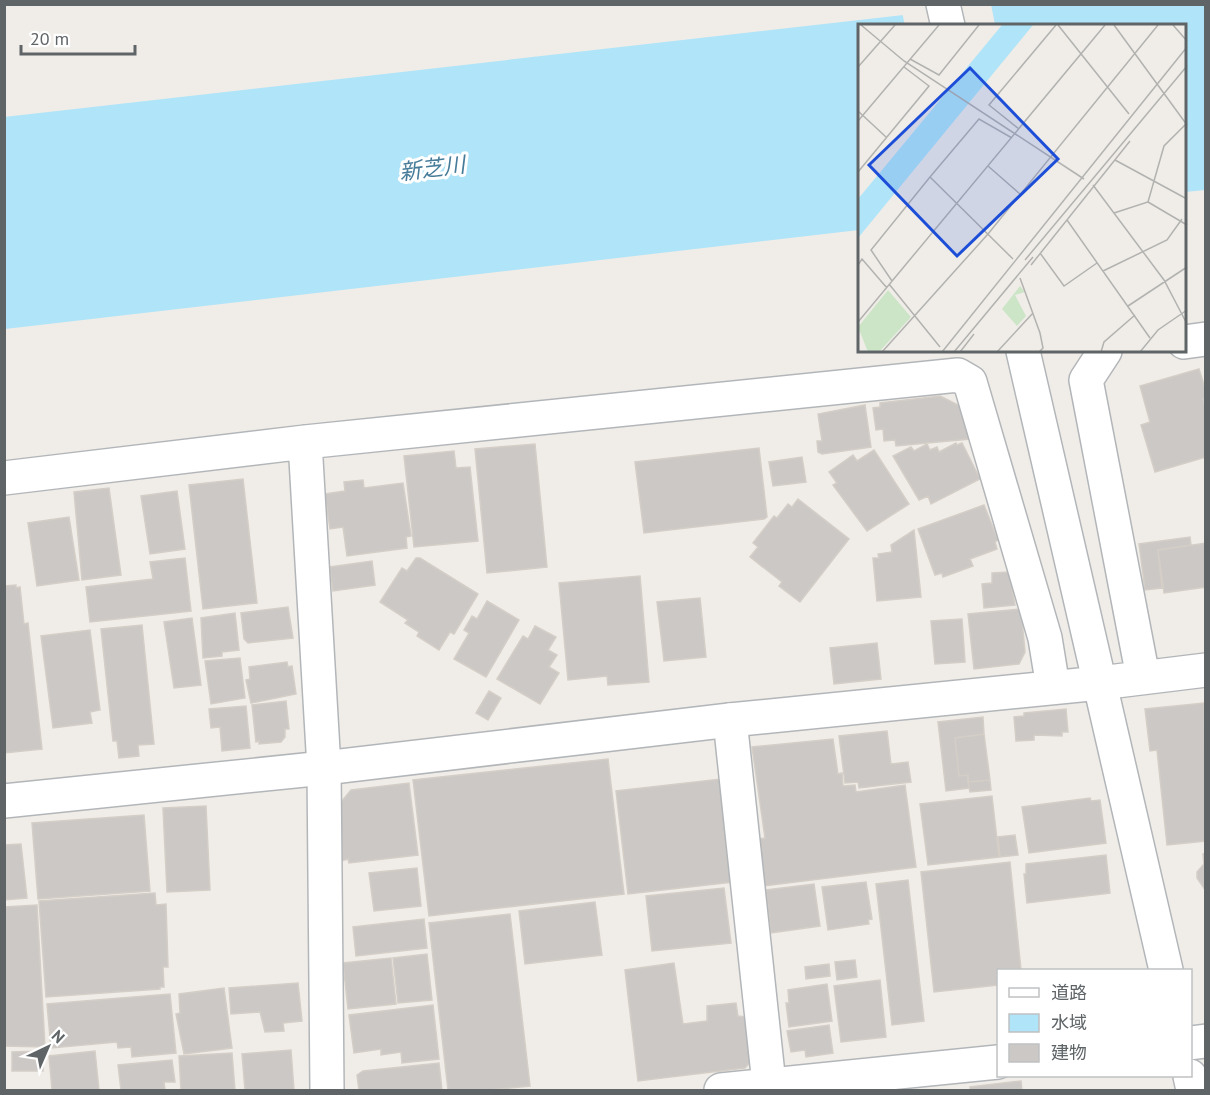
<svg xmlns="http://www.w3.org/2000/svg" width="1210" height="1095" font-family="'PT Sans','Noto Sans JP',sans-serif">
<style>
.water{fill:#b0e4f8}
.pier{fill:#f0ede8}
.building{fill:#ccc8c5;stroke:#d4cec7;stroke-width:1.5}
.lines{fill:none;stroke-linecap:round;stroke-linejoin:round}
.minor-casing{stroke:#b3b6b9;stroke-width:36}
.tertiary-casing{stroke:#b3b6b9;stroke-width:36}
.minor{stroke:#fff;stroke-width:33}
.tertiary{stroke:#fff;stroke-width:33}
.labels{text-anchor:middle;dominant-baseline:central;stroke-width:6;stroke-linejoin:round;paint-order:stroke}
.water-label{font-size:22px;font-style:italic;fill:#467b99;stroke:#fff}
.inset-road{fill:none;stroke:#b2b2b0;stroke-width:1.5}
.view{fill:#1d4ed8;fill-opacity:0.15;stroke:#1d4ed8;stroke-width:3}
.inset-edge{fill:none;stroke:#5f6467;stroke-width:3}
</style>
<rect width="100%" height="100%" fill="#f0ede8"/>
<path class="water" d="M 992,5 L 1205,5 L 1205,190 L 1185,192 L 1184,26 L 859,26 L 859,230 L 5,329 L 4,117 Z"/>
<path class="pier" d="M 966,4 L 991,4 L 995,25 L 905,26 L 902,12 Z"/>
<path class="building" d="M 1199,369 L 1206,391 L 1206,398 L 1203,399 L 1206,409 L 1206,457 L 1155,472 L 1141,425 L 1150,422 L 1140,386 Z
M 940,396 L 964,408 L 970,439 L 896,446 L 895,440 L 884,441 L 883,429 L 876,430 L 873,408 L 880,407 L 880,403 Z
M 865,405 L 871,447 L 822,454 L 818,452 L 817,441 L 822,441 L 818,414 Z
M 956,443 L 957,445 L 962,443 L 980,479 L 931,504 L 928,496 L 919,500 L 893,456 L 911,447 L 914,451 L 927,444 L 930,450 L 937,447 L 939,452 Z
M 535,444 L 547,567 L 487,573 L 475,449 Z
M 759,448 L 767,517 L 764,519 L 644,533 L 635,462 Z
M 874,450 L 909,504 L 867,531 L 833,485 L 837,483 L 829,472 L 853,455 L 857,461 Z
M 454,451 L 456,468 L 470,467 L 478,541 L 414,547 L 404,456 Z
M 802,457 L 806,482 L 773,486 L 769,462 Z
M 243,479 L 257,603 L 203,609 L 189,485 Z
M 363,480 L 364,488 L 403,483 L 411,536 L 406,537 L 407,548 L 347,556 L 343,527 L 330,529 L 325,494 L 345,491 L 344,482 Z
M 109,488 L 121,575 L 82,580 L 74,492 Z
M 177,491 L 185,549 L 150,554 L 141,496 Z
M 798,499 L 849,539 L 800,602 L 779,586 L 782,582 L 750,557 L 758,547 L 753,543 L 774,516 L 777,518 L 788,504 L 792,507 Z
M 984,505 L 998,540 L 995,542 L 997,549 L 970,559 L 973,566 L 943,577 L 942,573 L 935,575 L 918,529 Z
M 69,517 L 79,580 L 37,586 L 28,523 Z
M 914,530 L 921,597 L 877,601 L 873,558 L 879,558 L 878,554 L 892,552 L 891,545 Z
M 1190,537 L 1191,545 L 1158,550 L 1162,588 L 1145,590 L 1139,544 Z
M 1206,543 L 1206,587 L 1164,593 L 1158,550 Z
M 185,558 L 191,611 L 90,622 L 86,587 L 153,579 L 150,562 Z
M 416,558 L 420,558 L 478,594 L 454,634 L 450,632 L 439,650 L 417,636 L 419,632 L 405,623 L 408,620 L 380,602 L 402,568 L 407,571 Z
M 372,561 L 375,585 L 333,591 L 330,567 Z
M 1009,572 L 1015,605 L 984,608 L 982,584 L 992,583 L 992,573 Z
M 640,576 L 649,682 L 608,685 L 607,676 L 568,680 L 559,583 Z
M 16,585 L 16,588 L 20,587 L 24,624 L 28,623 L 42,749 L 4,753 L 4,586 Z
M 700,598 L 706,657 L 664,661 L 657,602 Z
M 487,601 L 519,620 L 486,677 L 454,659 L 469,633 L 464,630 L 472,616 L 477,619 Z
M 288,607 L 293,638 L 248,643 L 244,639 L 241,613 Z
M 1021,609 L 1025,652 L 1019,664 L 974,669 L 968,614 Z
M 235,613 L 239,650 L 222,652 L 222,656 L 203,658 L 201,618 Z
M 192,618 L 201,685 L 174,688 L 164,622 Z
M 962,619 L 965,662 L 935,664 L 931,621 Z
M 142,625 L 154,744 L 138,745 L 139,756 L 119,758 L 117,741 L 113,741 L 101,629 Z
M 535,626 L 556,637 L 548,650 L 557,655 L 549,667 L 559,673 L 540,704 L 497,679 L 523,636 L 528,639 Z
M 90,630 L 100,710 L 90,712 L 92,723 L 53,728 L 41,636 Z
M 877,643 L 881,679 L 834,684 L 830,648 Z
M 240,658 L 245,698 L 211,704 L 205,661 Z
M 287,662 L 288,667 L 292,666 L 296,694 L 251,703 L 246,680 L 250,679 L 249,667 Z
M 489,691 L 501,698 L 488,720 L 476,713 Z
M 286,701 L 289,729 L 285,729 L 285,737 L 281,742 L 259,744 L 259,741 L 256,742 L 252,705 Z
M 1204,703 L 1206,841 L 1167,845 L 1157,750 L 1150,751 L 1145,709 Z
M 246,706 L 250,748 L 222,751 L 220,727 L 211,728 L 209,709 Z
M 1066,709 L 1068,732 L 1062,732 L 1062,736 L 1034,735 L 1034,740 L 1016,741 L 1014,717 L 1024,716 L 1024,713 Z
M 983,717 L 984,734 L 955,738 L 959,776 L 968,775 L 969,788 L 946,791 L 938,722 Z
M 887,731 L 891,764 L 908,762 L 911,782 L 859,788 L 858,782 L 845,783 L 839,736 Z
M 984,734 L 990,780 L 968,782 L 968,775 L 959,776 L 955,738 Z
M 833,739 L 838,774 L 842,773 L 843,786 L 855,785 L 856,792 L 905,785 L 916,867 L 764,886 L 758,839 L 765,838 L 752,747 Z
M 608,759 L 624,894 L 429,916 L 413,780 Z
M 721,779 L 733,882 L 628,894 L 616,791 Z
M 990,780 L 991,790 L 970,792 L 968,782 Z
M 409,783 L 418,855 L 349,863 L 348,859 L 341,861 L 337,807 L 351,790 Z
M 992,796 L 999,857 L 928,865 L 920,804 Z
M 1090,798 L 1091,801 L 1100,800 L 1106,843 L 1029,853 L 1022,807 Z
M 206,806 L 210,890 L 167,892 L 163,808 Z
M 144,815 L 150,891 L 38,899 L 32,823 Z
M 1015,835 L 1018,855 L 1000,857 L 998,837 Z
M 21,844 L 27,898 L 4,900 L 4,845 Z
M 1206,853 L 1206,891 L 1197,878 L 1197,872 L 1204,864 L 1203,854 Z
M 1106,855 L 1110,893 L 1027,903 L 1024,874 L 1026,874 L 1026,864 Z
M 1010,862 L 1021,970 L 998,970 L 998,985 L 934,992 L 921,872 Z
M 417,868 L 421,906 L 374,911 L 369,873 Z
M 908,880 L 924,1021 L 892,1025 L 876,884 Z
M 866,882 L 872,919 L 868,920 L 869,924 L 828,930 L 822,887 Z
M 814,884 L 820,926 L 771,933 L 766,890 Z
M 724,888 L 731,943 L 652,951 L 646,896 Z
M 155,893 L 156,905 L 166,904 L 168,967 L 163,967 L 164,987 L 160,987 L 160,989 L 46,997 L 39,901 Z
M 595,902 L 602,955 L 525,964 L 519,911 Z
M 37,905 L 45,1047 L 4,1046 L 4,907 Z
M 510,914 L 530,1086 L 489,1090 L 448,1090 L 429,923 Z
M 424,919 L 427,948 L 356,956 L 353,927 Z
M 427,954 L 432,1000 L 398,1003 L 393,958 Z
M 391,958 L 396,1004 L 348,1009 L 343,963 Z
M 855,960 L 857,977 L 837,980 L 835,962 Z
M 674,963 L 683,1024 L 707,1021 L 707,1006 L 736,1003 L 738,1016 L 746,1017 L 751,1061 L 745,1068 L 638,1081 L 625,970 Z
M 829,964 L 830,976 L 806,979 L 805,967 Z
M 880,980 L 886,1037 L 841,1042 L 834,986 Z
M 298,983 L 302,1021 L 283,1023 L 284,1031 L 265,1032 L 260,1012 L 231,1014 L 229,988 Z
M 827,984 L 832,1021 L 789,1027 L 786,1003 L 789,1003 L 788,990 Z
M 224,988 L 232,1048 L 184,1054 L 176,1014 L 180,1013 L 179,994 Z
M 170,994 L 176,1053 L 132,1057 L 131,1047 L 118,1048 L 117,1042 L 51,1048 L 47,1004 Z
M 433,1005 L 439,1059 L 402,1063 L 401,1052 L 381,1055 L 381,1049 L 354,1053 L 349,1015 Z
M 829,1025 L 833,1053 L 806,1057 L 805,1050 L 791,1052 L 787,1031 Z
M 291,1050 L 294,1090 L 245,1090 L 242,1054 Z
M 43,1051 L 43,1071 L 12,1071 L 12,1052 Z
M 95,1051 L 99,1090 L 52,1090 L 49,1056 Z
M 232,1053 L 235,1090 L 181,1090 L 179,1056 Z
M 172,1060 L 175,1082 L 164,1082 L 165,1090 L 121,1090 L 118,1065 Z
M 439,1063 L 442,1090 L 359,1090 L 357,1075 L 363,1071 Z
M 1021,1081 L 1022,1090 L 970,1090 L 970,1087 Z"/>
<g class="lines">
<defs>
<path id="minor" d="M 1184,342 L 1206,339
M 1105,351 L 1086,380 L 1143,677
M 305,442 L 324,768 L 327,1090
M 4,478 L 305,442 L 958,375 L 970,382 L 1045,638 L 1053,687
M 1100,683 L 1206,670
M 730,720 L 769,1084
M 1190,1043 L 1206,1041
M 721,1090 L 998,1062"/>
<path id="tertiary" d="M 943,4 L 948,26
M 1023,351 L 1166,970
M 4,801 L 324,768 L 730,720 L 1100,683
M 1190,1076 L 1193,1090"/>
</defs>
<use href="#minor" class="minor-casing"/>
<use href="#tertiary" class="tertiary-casing"/>
<use href="#minor" class="minor"/>
<use href="#tertiary" class="tertiary"/>
</g>
<g class="labels">
<g class="water-label">
<text transform="translate(432 168) rotate(-7)">新芝川</text>
</g>
</g>
<g transform="translate(858 24)">
<rect width="328" height="328" fill="#f0ede8"/>
<path d="M 162,262 L 167,268 L 157,271 L 168,292 L 159,302 L 144,285 ZM 30,266 L 53,293 L 21,328 L 10,328 L 0,303 Z" fill="#cce5c7"/>
<path d="M 144,1 L 175,1 L 0,214 L 0,175 Z" fill="#b0e4f8"/>
<path class="inset-road" d="M 3,1 L 46,37 L 226,155M 200,1 L 271,90M 256,1 L 329,101M 315,1 L 329,17M 52,35 L 81,51 L 121,1M 0,43 L 37,1M 0,87 L 28,113M 0,97 L 81,1M 161,105 L 131,81 L 198,1M 257,136 L 329,175M 130,142 L 162,170M 0,148 L 71,62 L 46,43M 72,153 L 155,235M 235,161 L 306,256 L 329,300M 290,178 L 329,201M 256,189 L 290,178 L 306,122 L 329,99M 209,196 L 292,314M 182,229 L 206,262 L 239,239M 167,236 L 329,42M 0,241 L 4,235 L 29,264M 173,241 L 272,117M 245,247 L 309,216 L 324,195M 162,254 L 182,309 L 185,324 L 181,328M 34,257 L 13,226 L 72,153 L 121,95 L 154,114M 31,260 L 82,323M 270,282 L 329,243M 0,298 L 247,1M 24,328 L 130,210 L 300,1M 84,328 L 329,23M 96,328 L 175,233M 102,328 L 116,310M 139,328 L 175,289M 243,328 L 246,318 L 277,291M 282,328 L 300,306 L 329,286"/>
<path class="view" d="M 112,44 L 200,135 L 99,232 L 11,141 Z"/>
<rect width="328" height="328" class="inset-edge"/>
</g>
<rect width="1210" height="1095" fill="none" stroke="#5f6467" stroke-width="12"/>
<rect x="997" y="969" width="195" height="108" fill="#ffffff" stroke="#bfc1c2" stroke-width="1.5"/>
<rect x="1009" y="988" width="30" height="9" fill="#ffffff" stroke="#bfc1c2" stroke-width="1.5"/>
<text x="1051" y="999" font-size="18" fill="#5f6467">道路</text>
<rect x="1009" y="1014" width="30" height="18" fill="#b0e4f8" stroke="#bfc1c2" stroke-width="1.5"/>
<text x="1051" y="1029" font-size="18" fill="#5f6467">水域</text>
<rect x="1009" y="1044" width="30" height="18" fill="#ccc8c5" stroke="#bfc1c2" stroke-width="1.5"/>
<text x="1051" y="1059" font-size="18" fill="#5f6467">建物</text>
<g transform="translate(48 1047) rotate(44)" stroke="#ffffff" stroke-width="4.5" paint-order="stroke">
<path d="M0-4.5L10 22L0 15L-10 22Z" fill="#5f6467"/>
<text y="-9" font-size="16" font-weight="bold" text-anchor="middle" fill="#5f6467">N</text>
</g>
<path d="M21 45v9h114v-9" fill="none" stroke="#5f6467" stroke-width="3"/>
<text x="30" y="45" font-size="18" fill="#5f6467" stroke="#ffffff" stroke-width="4.5" paint-order="stroke">20 m</text>
</svg>
